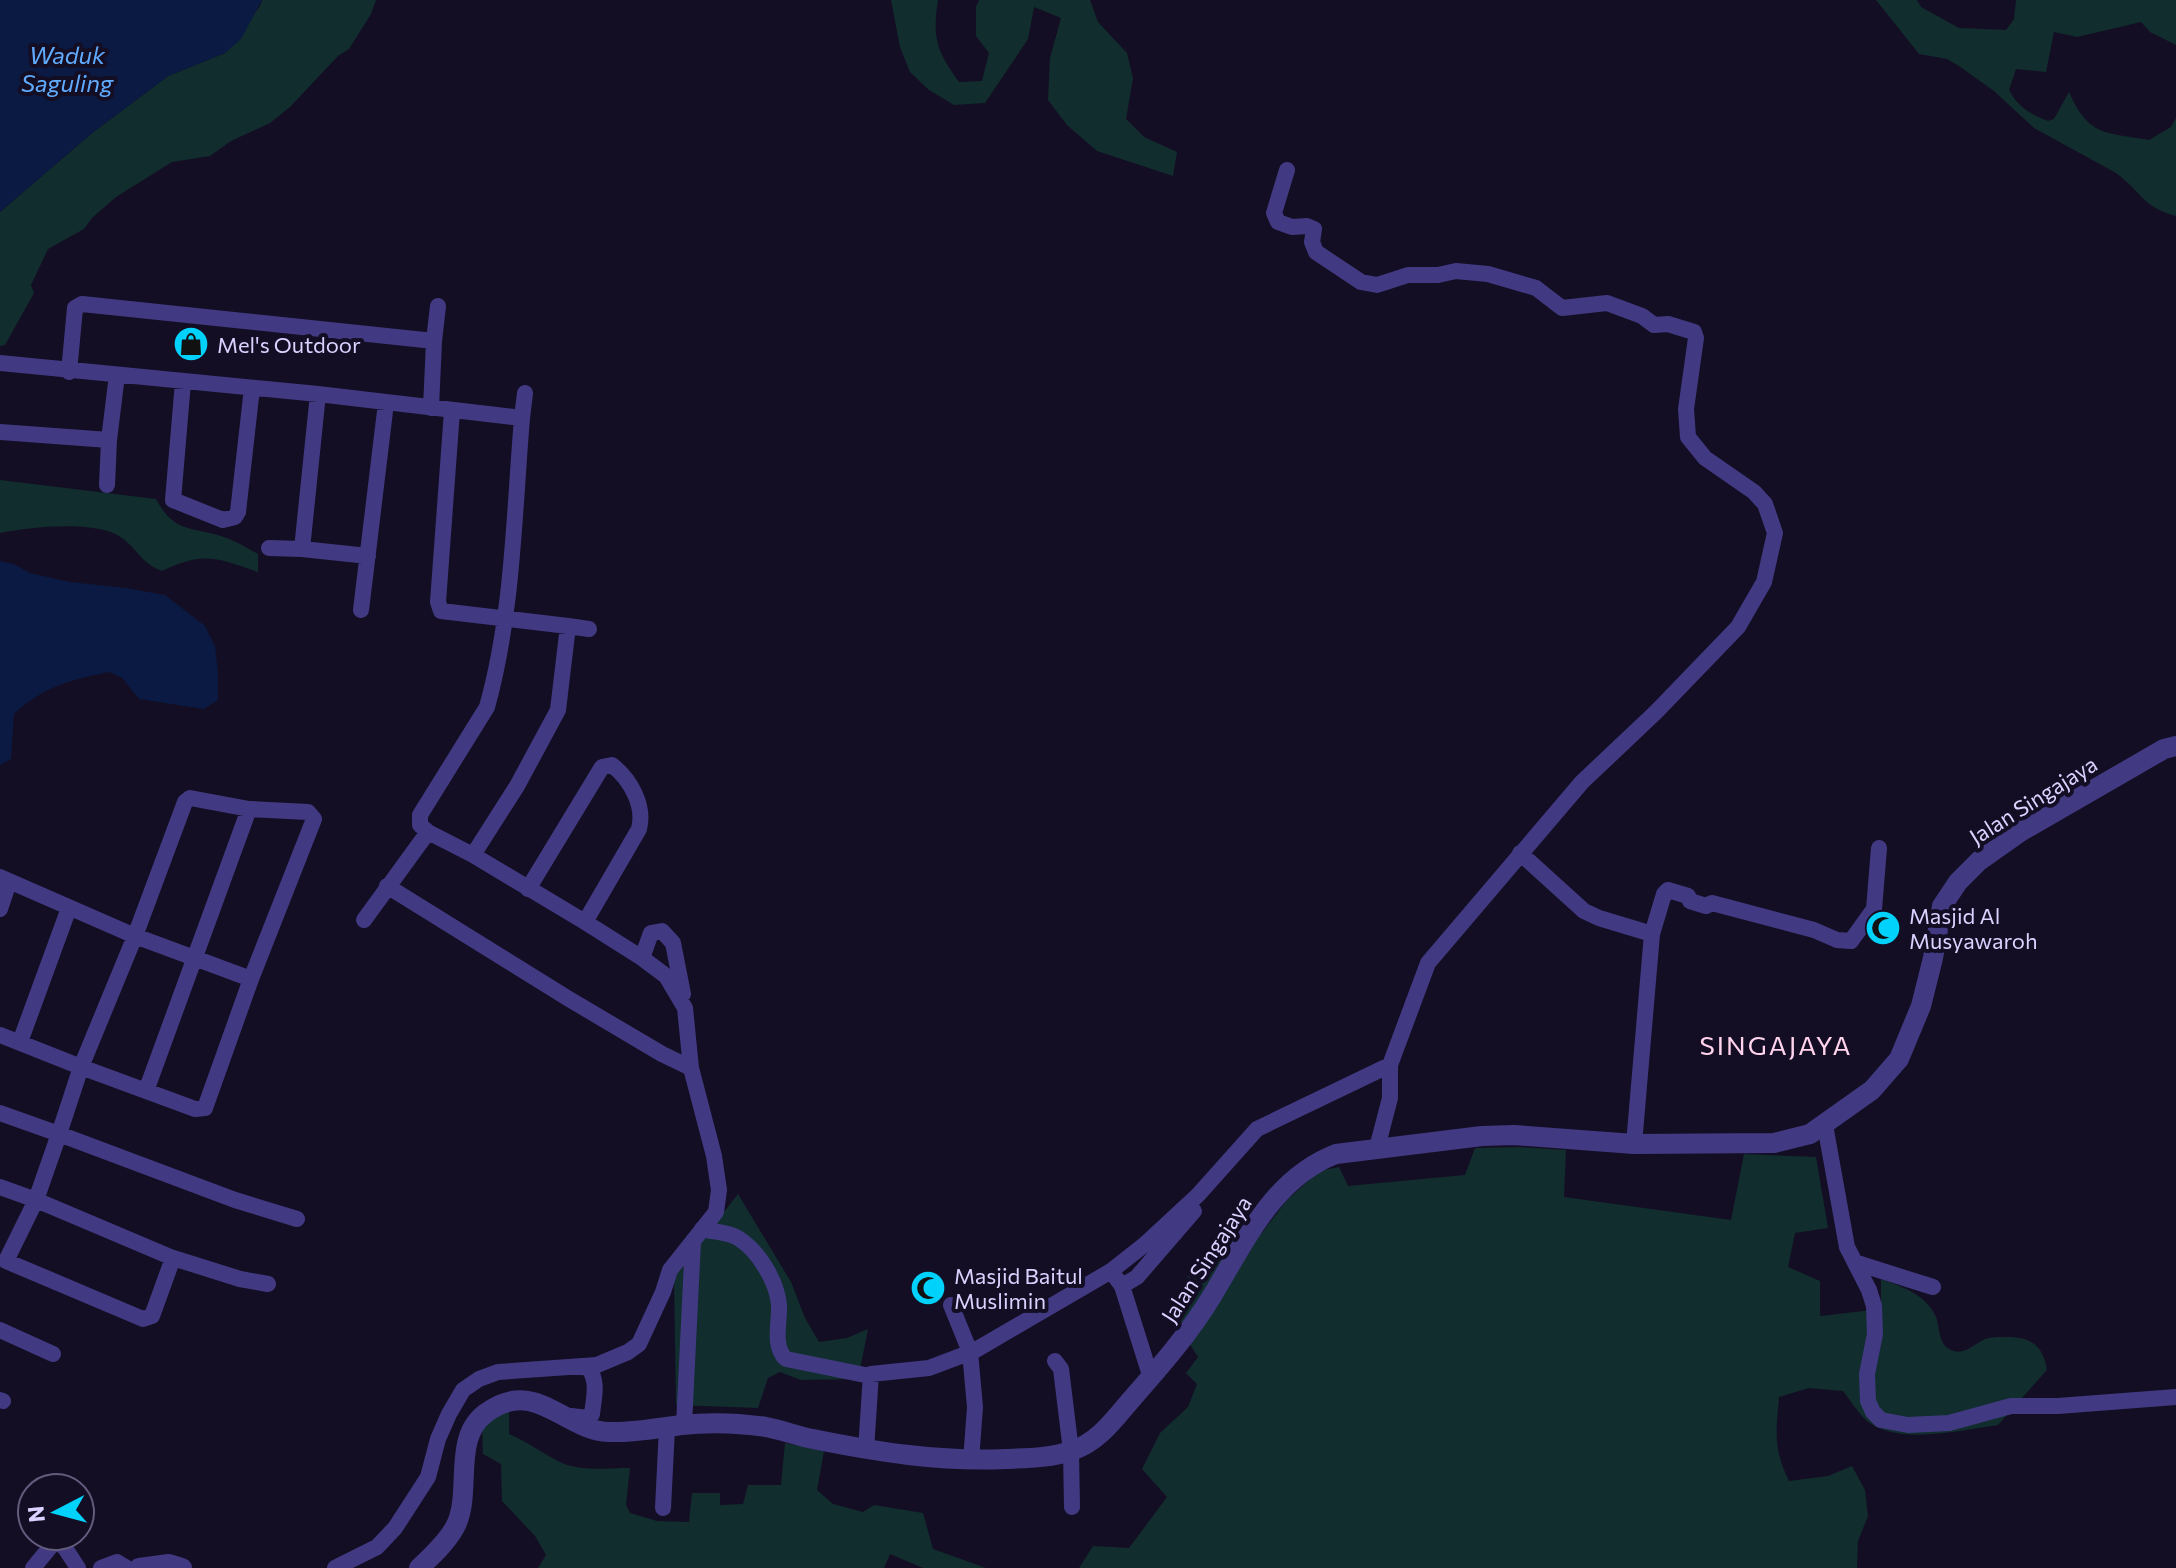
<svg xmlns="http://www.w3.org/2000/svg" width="2176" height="1568" font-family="Commissioner,sans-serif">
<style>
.green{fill:#112d2e}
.water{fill:#0a1a42}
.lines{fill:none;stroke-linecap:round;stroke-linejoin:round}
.minor{stroke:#413a83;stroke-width:16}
.tertiary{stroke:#413a83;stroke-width:20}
.labels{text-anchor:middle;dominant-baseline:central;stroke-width:8;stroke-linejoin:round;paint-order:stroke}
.poi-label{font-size:22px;fill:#dad2ff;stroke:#140e24;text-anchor:start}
.street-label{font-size:22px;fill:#dad2ff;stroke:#140e24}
.water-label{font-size:24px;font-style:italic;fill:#60abfe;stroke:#140e24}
.quarter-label{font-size:26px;letter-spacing:2px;fill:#ffd4ec;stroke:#140e24}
</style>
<rect width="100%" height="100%" fill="#140e24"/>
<path class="green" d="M 262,0 L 376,0 L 371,14 L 349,49 L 338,56 L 290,107 L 270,123 L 231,141 L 210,156 L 172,162 L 116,197 L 92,218 L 84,229 L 48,249 L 31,285 L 34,293 L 5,345 L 0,346 L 0,212 L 92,133 L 168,76 L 225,53 L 260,6 Z
M 891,0 L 938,0 C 932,38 937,51 959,82 L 982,81 L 989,53 L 976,36 L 976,7 L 979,0 L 1090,0 L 1098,22 L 1127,53 L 1133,78 L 1126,119 L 1144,137 L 1177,152 L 1173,176 L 1097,151 L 1067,125 L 1048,100 L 1050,58 L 1061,18 L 1034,7 L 1028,39 L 985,103 L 954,105 L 929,90 L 910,72 L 900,47 Z
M 1876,0 L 1917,0 L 1921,7 L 1959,28 L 2006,30 L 2014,19 L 2016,0 L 2176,0 L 2176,45 L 2150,32 L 2141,22 L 2077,37 L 2054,32 L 2046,72 L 2016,69 L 2009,90 C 2018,107 2030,114 2048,121 L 2054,119 L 2069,92 C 2089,137 2105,132 2149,140 L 2171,127 L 2176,118 L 2176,216 C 2142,207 2142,192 2116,173 L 2034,128 L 1994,91 L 1959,66 L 1947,59 L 1919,54 Z
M 0,480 L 156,499 C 175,534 191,526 224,537 C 236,541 247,548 258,554 L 258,572 C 216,558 205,551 162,571 C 139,562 138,548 119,536 C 94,520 28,527 0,533 Z
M 1519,1147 L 1566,1150 L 1564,1197 L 1731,1220 L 1744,1154 L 1816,1157 L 1828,1228 L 1795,1233 L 1788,1267 L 1820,1281 L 1820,1316 L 1881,1309 L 1881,1279 C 1902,1287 1926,1294 1936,1317 C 1940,1328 1938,1344 1951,1350 C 1964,1356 1974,1344 1985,1339 C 1991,1337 1997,1337 2004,1337 C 2029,1336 2043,1344 2047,1370 L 1998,1425 C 1961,1430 1898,1446 1867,1421 C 1858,1413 1850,1400 1843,1391 L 1809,1388 L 1779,1397 C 1776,1433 1773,1448 1789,1481 L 1828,1476 L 1852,1466 L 1865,1490 L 1868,1516 L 1858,1541 L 1857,1568 L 1079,1568 L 1093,1546 L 1129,1548 L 1167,1497 L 1142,1469 L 1160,1433 L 1188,1407 L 1197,1384 L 1186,1373 L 1198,1357 L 1172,1316 L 1183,1282 L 1234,1228 L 1261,1234 L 1287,1200 L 1319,1171 L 1339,1167 L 1348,1186 L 1465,1175 L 1475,1148 Z
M 738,1194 L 791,1282 L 805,1318 L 819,1342 L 847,1338 L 868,1329 L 858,1379 L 801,1380 L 780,1372 L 768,1378 L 758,1408 L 676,1405 L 674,1276 Z
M 509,1410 L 509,1434 C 528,1442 542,1453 560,1462 C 581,1472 607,1468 630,1468 L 626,1505 L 630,1513 L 657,1521 L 689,1522 L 692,1493 L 720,1493 L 720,1505 L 743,1504 L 748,1485 L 781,1485 L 785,1443 L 824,1451 L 817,1490 L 833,1504 L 863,1512 L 874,1505 L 923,1513 L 933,1549 L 986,1568 L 923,1568 L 890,1554 L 884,1568 L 538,1568 L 546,1555 L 535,1536 L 502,1501 L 501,1464 L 483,1454 L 482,1428 L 495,1413 Z"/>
<path class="water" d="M 0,0 L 262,0 L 241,39 L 225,53 L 168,76 L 92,133 L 0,212 Z
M 0,561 L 14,564 L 30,573 L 70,582 L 126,588 L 165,595 L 205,626 L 215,646 L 218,671 L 218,700 L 204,709 L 139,699 L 122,678 L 110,672 C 74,678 41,688 14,714 L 11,759 L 0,765 Z"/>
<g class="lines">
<path class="minor" d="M 1287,170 L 1274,213 L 1278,222 L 1292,227 L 1307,226 L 1314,229 L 1312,242 L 1316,252 L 1361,282 L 1377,285 L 1408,275 L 1438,275 L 1456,271 L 1488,274 L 1536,288 L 1562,308 L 1607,303 L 1642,316 L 1654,325 L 1668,324 L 1694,332 L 1696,338 L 1686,409 L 1688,437 L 1705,458 L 1754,492 L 1765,504 L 1775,533 L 1764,582 L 1738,627 L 1656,712 L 1582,782 L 1428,963 L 1390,1065 L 1390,1098 L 1377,1148
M 434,341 L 438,306
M 0,363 L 318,394 L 522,418 C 514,514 513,614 487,707 L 420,815 L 420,825 L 428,832 L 473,855 L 585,922 L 642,958 L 666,976 L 685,1008 L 691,1068 L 714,1156 L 719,1190 L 716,1212 L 670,1270 L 663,1292 L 639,1344 L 628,1352 L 597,1365 L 498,1372 L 479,1379 L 463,1390 L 449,1414 L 438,1439 L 428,1477 L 395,1528 L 377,1547 L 335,1568
M 69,372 L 75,308 L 82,304 L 434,341 L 431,408
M 183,382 L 173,500 L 223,520 L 235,517 L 238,512 L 252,388
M 318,394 L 302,549 L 368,556
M 452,411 L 438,602 L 441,611 L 568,626 L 558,710 L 517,786 L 473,855
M 522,418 L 525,393
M 0,432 L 109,440 L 117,375
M 107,485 L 109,440
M 269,548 L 302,549
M 361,610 L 386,403
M 568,626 L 589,629
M 190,798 L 249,809 L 308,812 L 314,819 L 251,979 L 135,936 L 185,802 Z
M 1520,853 L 1584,911 L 1599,918 L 1652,934
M 0,877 L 135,936 L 81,1067 L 0,1035
M 387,886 L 569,999 L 662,1054 L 691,1068
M 528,889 L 602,767 L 612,765 C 631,780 645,806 639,829 L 585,922
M 0,909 L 9,882
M 364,920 L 428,832
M 642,958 L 651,933 L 662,931 L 673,943 L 683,994
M 20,1042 L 69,908
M 146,1091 L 249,809
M 0,1113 L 59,1134 L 81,1067 L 195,1109 L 205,1108 L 251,979
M 1825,1125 L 1847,1247 L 1869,1290 L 1874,1306 L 1875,1334 L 1867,1374 L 1868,1401 L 1873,1412 L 1881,1420 L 1908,1425 L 1949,1423 L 2011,1406 L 2058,1406 L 2176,1397
M 1634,1144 L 1652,934 L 1664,894 L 1668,890 L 1688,896 L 1690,901 L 1706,906 L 1712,903 L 1814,930 L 1837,940 L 1851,941 L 1874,909 L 1879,848
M 0,1187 L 36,1200 L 6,1261 L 143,1319 L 152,1316 L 173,1258 L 36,1200 L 59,1134 L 235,1200 L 297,1219
M 702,1229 C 713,1232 728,1232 738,1238 C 759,1251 777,1282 779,1305 C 780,1322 772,1346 786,1359 L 870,1376
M 173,1258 L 240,1279 L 268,1284
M 1857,1263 L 1933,1287
M 1111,1271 L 1122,1286 L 1137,1277 L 1194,1211
M 1122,1286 L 1151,1378
M 951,1305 L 970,1352 L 975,1407 L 971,1461
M 0,1330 L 53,1354
M 1055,1361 L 1061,1369 L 1071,1451 L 1072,1507
M 0,1400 L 3,1401
M 571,1416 L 588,1418 L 592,1414 C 594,1397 599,1380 587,1366
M 684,1425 L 693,1241
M 866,1450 L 871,1374 L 929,1368 L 974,1351 L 1111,1271 L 1144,1245 L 1198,1195 L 1257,1129 L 1390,1065
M 663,1508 L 667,1428
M 33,1568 L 56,1540 L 65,1548 L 78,1568
M 101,1568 L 117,1562 L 127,1568"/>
<path class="tertiary" d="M 139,1568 L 169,1564 L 182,1568
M 419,1568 C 432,1556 447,1542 455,1527 C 473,1494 451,1438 486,1413 C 535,1376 565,1431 609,1432 C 633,1433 658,1428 681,1425 C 708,1422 739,1423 766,1427 C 782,1430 797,1436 813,1439 C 877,1452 940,1462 1005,1459 C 1027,1458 1050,1458 1071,1451 C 1097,1443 1113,1421 1130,1401 C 1159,1368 1189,1334 1212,1296 C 1245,1242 1273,1178 1336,1154 L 1482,1136 L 1514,1135 L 1634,1144 L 1774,1143 L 1810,1134 L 1872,1090 L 1899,1059 L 1921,1006 L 1933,958 L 1942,906 L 1958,882 L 1979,861 L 2020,832 L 2164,749 L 2176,746"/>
</g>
<defs>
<symbol id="shop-disc" viewBox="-11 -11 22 22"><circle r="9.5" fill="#01d2fc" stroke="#140e24"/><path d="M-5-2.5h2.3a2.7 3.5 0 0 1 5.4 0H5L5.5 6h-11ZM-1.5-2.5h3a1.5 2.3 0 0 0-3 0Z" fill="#111"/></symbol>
<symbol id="mosque-disc" viewBox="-11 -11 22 22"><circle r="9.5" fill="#01d2fc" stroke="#140e24"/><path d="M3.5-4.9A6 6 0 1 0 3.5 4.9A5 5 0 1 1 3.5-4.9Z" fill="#111"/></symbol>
</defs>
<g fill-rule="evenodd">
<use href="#shop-disc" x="171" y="324" width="40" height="40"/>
<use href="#mosque-disc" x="1863" y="908" width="40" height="40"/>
<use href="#mosque-disc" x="908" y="1268" width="40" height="40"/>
</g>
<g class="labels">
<g class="poi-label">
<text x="217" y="344">Mel's Outdoor</text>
<text x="1909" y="915">Masjid Al<tspan x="1909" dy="25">Musyawaroh</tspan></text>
<text x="954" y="1275">Masjid Baitul<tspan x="954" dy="25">Muslimin</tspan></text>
</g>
<g class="street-label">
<text transform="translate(2033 800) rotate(-32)">Jalan Singajaya</text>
<text transform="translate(1206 1259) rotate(-57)">Jalan Singajaya</text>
</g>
<g class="water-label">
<text x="67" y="54">Waduk<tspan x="67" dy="28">Saguling</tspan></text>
</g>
<g class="quarter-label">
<text x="1776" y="1044">SINGAJAYA</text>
</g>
</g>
<g transform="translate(56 1512) rotate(264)"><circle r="38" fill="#140e24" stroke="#635c7c" stroke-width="2"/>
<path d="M0-6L14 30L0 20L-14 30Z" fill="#01d2fc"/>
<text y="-12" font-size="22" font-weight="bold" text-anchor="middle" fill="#dad2ff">N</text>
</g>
</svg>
